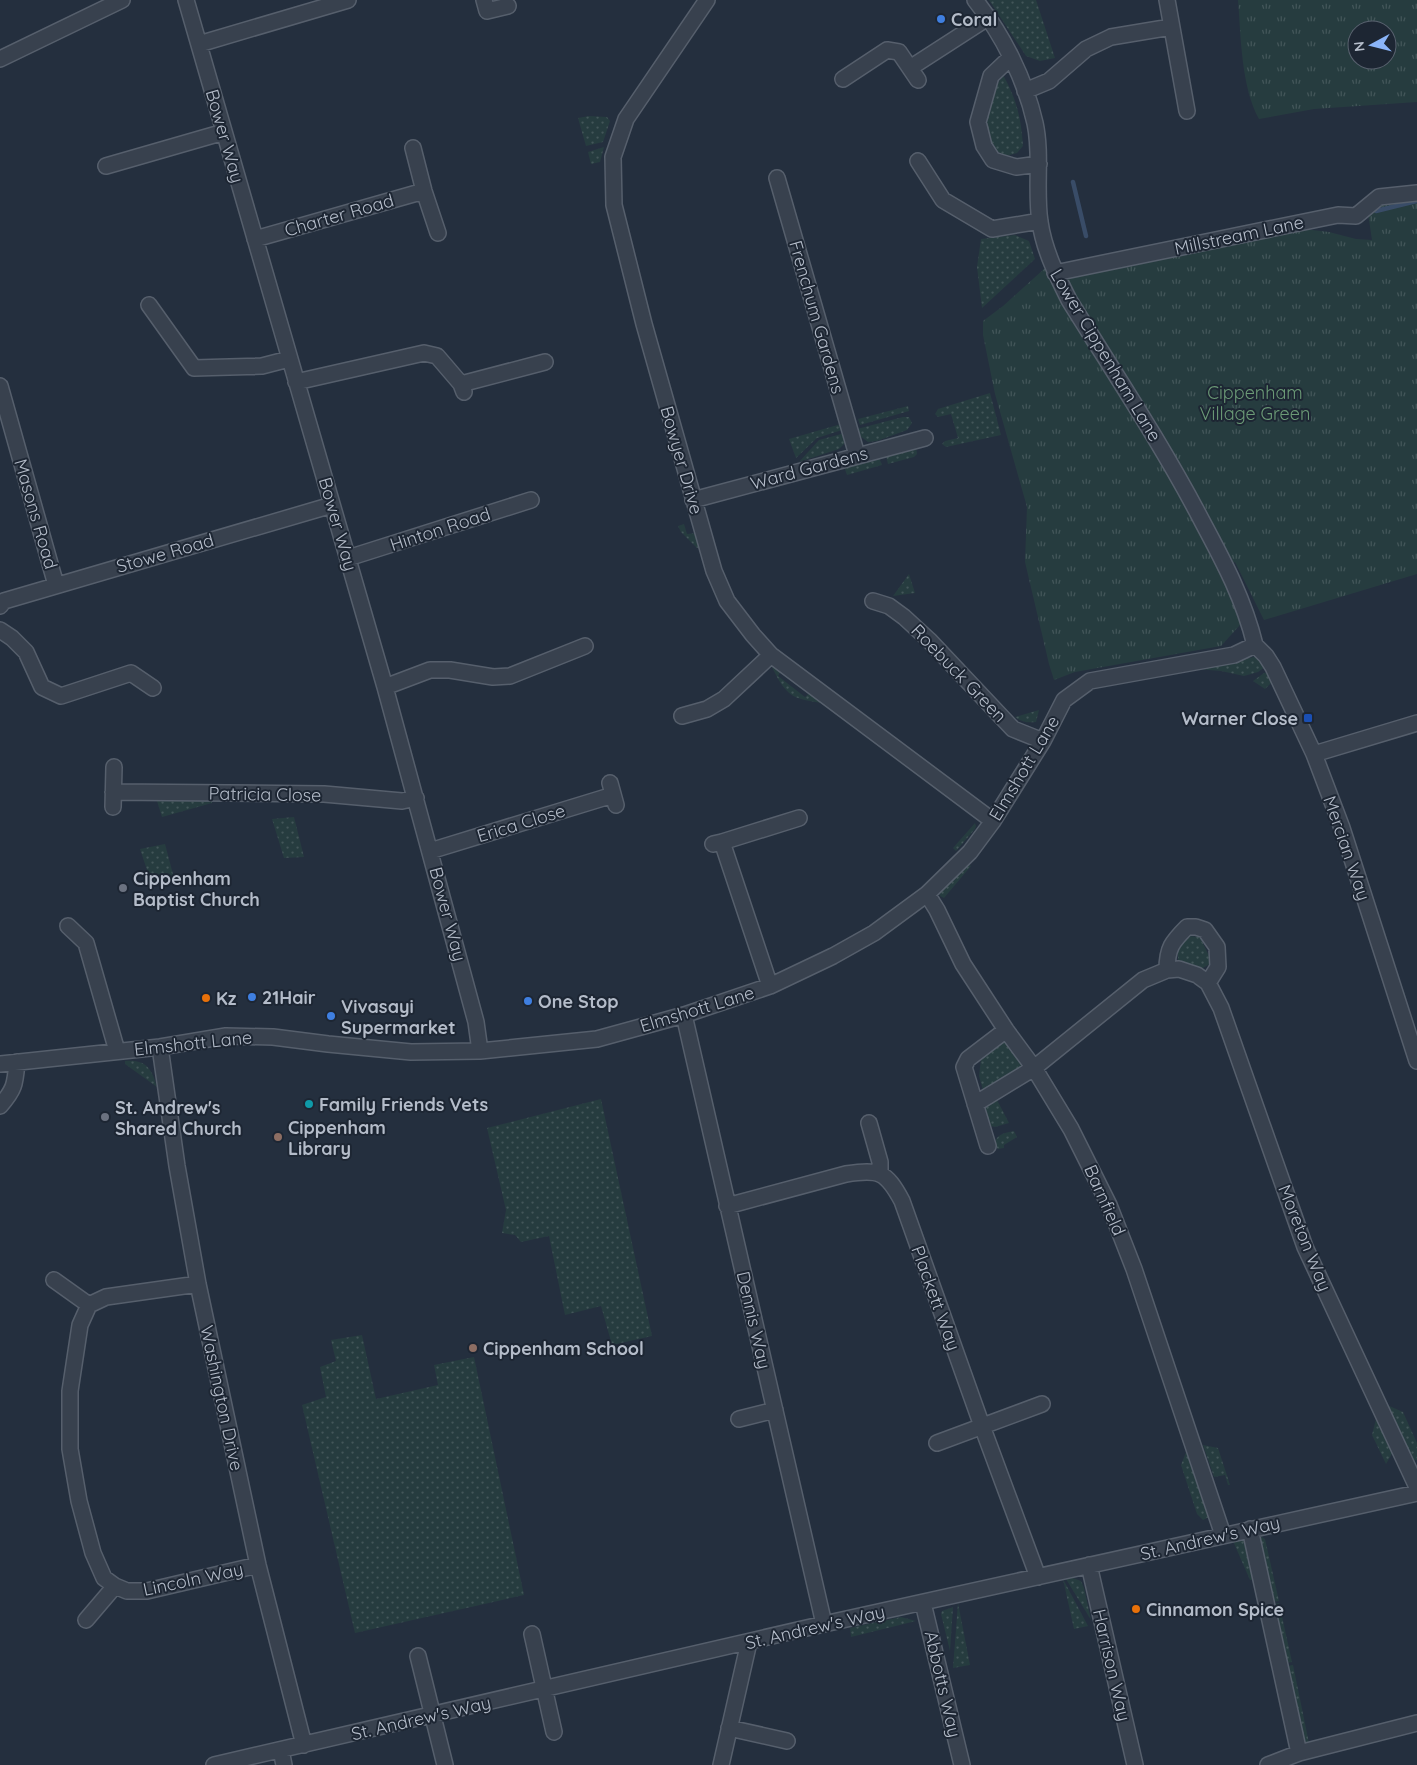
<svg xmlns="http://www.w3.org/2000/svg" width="1417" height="1765" font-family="Quicksand,sans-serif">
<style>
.grass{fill:url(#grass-dots)}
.park{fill:url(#park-tufts);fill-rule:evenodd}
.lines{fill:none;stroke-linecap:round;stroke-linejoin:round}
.stream{stroke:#394c67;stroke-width:4.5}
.minor-casing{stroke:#565f6c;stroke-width:18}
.minor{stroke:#38414e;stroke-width:15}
.shop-dot{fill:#3f7fe0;stroke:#1d2633;stroke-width:2}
.transit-dot{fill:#1a4fb4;stroke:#1d2633;stroke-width:2}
.worship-dot{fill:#6b7280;stroke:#1d2633;stroke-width:2}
.food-dot{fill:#e8710a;stroke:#1d2633;stroke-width:2}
.culture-dot{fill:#0f9aa8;stroke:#1d2633;stroke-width:2}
.education-dot{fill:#8d6e63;stroke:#1d2633;stroke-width:2}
.labels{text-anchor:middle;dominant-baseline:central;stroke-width:4;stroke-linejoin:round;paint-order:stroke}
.poi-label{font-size:18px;font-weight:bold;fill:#b4bcc9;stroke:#1d2633;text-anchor:start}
.street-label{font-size:18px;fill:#b4bcc9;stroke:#1d2633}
.park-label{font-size:18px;fill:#6b9a76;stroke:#1d2633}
</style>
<defs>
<pattern id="grass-dots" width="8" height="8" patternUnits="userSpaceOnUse" patternTransform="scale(1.25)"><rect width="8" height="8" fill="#263c3f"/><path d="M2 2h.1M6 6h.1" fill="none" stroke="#435659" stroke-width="1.8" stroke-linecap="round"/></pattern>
<pattern id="park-tufts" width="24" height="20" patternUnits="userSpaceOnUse" patternTransform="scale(1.25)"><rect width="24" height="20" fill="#263c3f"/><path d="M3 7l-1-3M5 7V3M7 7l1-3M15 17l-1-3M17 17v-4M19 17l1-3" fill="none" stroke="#435659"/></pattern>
</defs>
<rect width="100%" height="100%" fill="#242f3e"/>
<path class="grass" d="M 989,0 L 1036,0 L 1055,58 L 1040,61 L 1026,56 Z
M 1003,75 C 1017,100 1021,118 1023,146 L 1017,153 L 1006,156 L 994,150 L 986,135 L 986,116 L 992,94 Z
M 589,116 L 607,117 L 610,121 L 603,142 L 586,146 L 578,118 Z
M 604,147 L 600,162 L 591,164 L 588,152 Z
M 1015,235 L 1029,241 L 1035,259 L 982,308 L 977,267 L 981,239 Z
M 990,393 L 1001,435 L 946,447 L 942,444 L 945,441 L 958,438 L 951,414 L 938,417 L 935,414 L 938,409 Z
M 908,406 L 909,411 L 860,425 L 858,419 Z
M 903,417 L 909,417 L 912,423 L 907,430 L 877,441 L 868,442 L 860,436 L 857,429 Z
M 841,424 L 842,430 L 817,438 L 796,458 L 789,439 Z
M 845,433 L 845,443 L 839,449 L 799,462 L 819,440 Z
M 916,446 L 917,454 L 914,457 L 888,464 L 885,452 Z
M 878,455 L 882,465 L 847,475 L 842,461 Z
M 684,524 L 687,534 L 697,533 L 700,547 L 697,548 L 681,532 L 678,526 Z
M 909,574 L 915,593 L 893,596 Z
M 1254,657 L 1265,661 L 1268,665 L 1258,672 L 1244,676 L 1221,671 L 1197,669 L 1184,672 Z
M 771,665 L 782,669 L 778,676 L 805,697 L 812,691 L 829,706 C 818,701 809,702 798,698 C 784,693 777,677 771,665 Z
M 1271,672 L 1274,680 L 1265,689 L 1253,681 L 1264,673 Z
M 1039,710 L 1036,722 C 1027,723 1022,722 1015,717 Z
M 157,801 L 212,801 L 212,803 L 162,817 Z
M 294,817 L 304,857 L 284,858 L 272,819 Z
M 975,823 L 976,826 L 975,829 L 956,851 L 953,848 Z
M 165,844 L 174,878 L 152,885 L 140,849 Z
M 966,863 L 971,866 L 944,898 L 940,896 L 939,892 Z
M 1188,936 L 1200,937 L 1209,956 L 1210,964 L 1201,969 L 1178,960 L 1178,949 Z
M 1005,1041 L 1023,1067 L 988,1091 L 983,1090 L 979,1076 L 981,1059 Z
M 125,1061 C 145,1059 152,1068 157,1087 L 125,1064 Z
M 996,1098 L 1009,1123 L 995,1127 L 991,1126 C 986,1119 984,1113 986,1105 Z
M 601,1099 L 652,1336 L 612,1345 L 601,1306 L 565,1315 L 549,1236 L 521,1242 L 515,1235 L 502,1233 L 506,1210 L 487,1128 Z
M 1014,1131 L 1017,1137 L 1004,1145 L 1004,1148 L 998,1149 L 994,1144 C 997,1134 1004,1133 1014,1131 Z
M 362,1335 L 376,1399 L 438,1385 L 434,1365 L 474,1357 L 524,1595 L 355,1633 L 302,1405 L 326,1397 L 320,1367 L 336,1361 L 331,1340 Z
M 1387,1405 L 1403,1412 L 1417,1443 L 1417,1460 L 1411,1460 Z
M 1377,1415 L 1393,1452 L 1386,1464 L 1372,1435 Z
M 1203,1445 L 1218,1448 L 1230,1485 L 1228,1485 L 1225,1475 L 1214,1477 Z
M 1188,1447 L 1209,1517 L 1203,1520 L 1197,1514 L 1181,1465 Z
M 1260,1536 L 1265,1539 L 1279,1601 L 1273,1602 Z
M 1247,1539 L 1256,1579 L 1250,1580 L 1233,1541 Z
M 1073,1578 L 1081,1581 L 1084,1588 L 1091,1620 L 1066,1579 Z
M 1063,1579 L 1088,1626 L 1074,1629 Z
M 958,1603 L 970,1665 L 953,1668 Z
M 1279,1603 L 1292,1662 L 1286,1663 L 1274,1604 Z
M 953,1607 L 950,1651 L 941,1614 L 942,1611 Z
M 901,1617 L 916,1621 L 851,1637 L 850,1628 Z
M 1293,1665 L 1309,1743 L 1304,1742 L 1287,1666 Z"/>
<path class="park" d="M 1238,0 L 1417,0 L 1417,102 L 1314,109 L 1259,119 C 1241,86 1241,37 1238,0 ZM 1357,30 L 1387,30 L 1387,60 L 1357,60 Z
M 1417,197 L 1417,574 L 1264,620 L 1235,562 L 1221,570 L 1241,617 L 1240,625 L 1221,646 L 1075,672 L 1054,680 L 1049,664 L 1025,562 L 1027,507 L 995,394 L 983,335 L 983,321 L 1003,306 L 1044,269 L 1080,268 L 1304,229 L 1329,232 L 1356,239 L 1372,240 L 1368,213 L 1374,205 Z"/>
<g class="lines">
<path class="stream" d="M 1073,182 L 1086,236
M 1376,211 L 1417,201"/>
<defs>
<path id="minor" d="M 186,0 L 385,687 L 476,1022 L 480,1051
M 484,0 L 487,11 L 508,6
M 707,0 L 626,119 L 613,157 L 614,205 L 644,324 L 714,571 L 727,601 L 753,635 L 771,655 L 993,821
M 975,0 C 1003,35 1025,79 1035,123 C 1042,155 1035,190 1040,222 C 1044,250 1057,276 1069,300 C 1115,374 1163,446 1203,523 C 1225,564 1244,600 1255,645
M 1167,0 L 1187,111
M 199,44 L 348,0
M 1011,57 L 991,76 L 978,122 L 984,146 L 993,160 L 1016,167 L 1039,164
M 0,59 L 122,0
M 910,68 L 989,17
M 843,79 L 887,50 L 899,52 L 918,80
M 1025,91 L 1049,81 L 1086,49 L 1111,37 L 1171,27
M 413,148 L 424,191 L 438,233
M 918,161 L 943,200 L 992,229 L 1040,221
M 106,166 L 224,132
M 777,178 L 857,455
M 255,239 L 424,191
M 1055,273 L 1338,215 L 1356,216 L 1379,197 L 1417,193
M 149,305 L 194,368 L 262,366 L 289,359
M 296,382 L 424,353 L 437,356 L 461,384 L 464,392
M 461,384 L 545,362
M 0,386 L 56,585
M 693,500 L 925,438
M 348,558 L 531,500
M 873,601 L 889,606 L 904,617 L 929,640 L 1013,729 L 1043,741
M 0,606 L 4,601 L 332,505
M 0,630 L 12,638 L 26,652 L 42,687 L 61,696 L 131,673 L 153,688
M 1255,645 L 1266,656 L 1273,667 L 1314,754 L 1342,828 L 1417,1061
M 385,687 L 430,670 L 450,670 L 493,677 L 510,676 L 585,646
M 682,716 L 707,709 L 724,699 L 771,655
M 1314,754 L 1417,723
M 610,783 L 616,805
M 113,792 L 324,794 L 402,801 L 416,798
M 113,807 L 114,767
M 722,842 L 770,986
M 713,844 L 722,842 L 799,818
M 430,851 L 613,795
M 927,894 L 937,910 L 963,964 L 1006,1030 L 1034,1068 L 1071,1129 L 1109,1205 L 1134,1269 L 1223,1535
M 68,926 L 86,943 L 117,1051
M 1167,970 C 1167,948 1172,942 1187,927 L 1196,927 L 1205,930 L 1217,947 L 1218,967 L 1208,983
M 684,1015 L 824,1624
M 160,1047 L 177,1166 L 198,1284 L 258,1565 L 304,1745
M 0,1064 L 160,1047 L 226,1036 L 273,1037 L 328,1044 L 411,1052 L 480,1051 L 597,1039 L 684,1015 L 770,986 L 833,956 L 874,933 L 927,894 L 970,852 L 993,821 L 1043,741 L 1064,700 L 1090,681 L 1234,655 L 1255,645
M 975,1104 L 1034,1068 L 1143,980 L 1167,970 L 1179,969 L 1197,975 L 1208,983 L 1221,1008 L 1305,1247 L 1417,1487
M 0,1106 C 15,1089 15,1084 17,1062
M 869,1123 L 880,1162 L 880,1173
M 988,1146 L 964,1067 L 968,1059 L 1006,1030
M 727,1206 L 846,1174 C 879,1169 886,1171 902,1201 L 982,1426 L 1038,1577
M 54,1280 L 89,1305
M 198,1284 L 106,1297 L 89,1305 L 80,1325 L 70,1391 L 70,1449 L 79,1501 L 93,1553 L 104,1578 L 115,1586 L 127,1591 L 147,1591 L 258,1565
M 739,1419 L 775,1410
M 937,1443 L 1042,1404
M 1250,1529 L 1299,1753
M 1089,1565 L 1135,1765
M 923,1603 L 962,1765
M 86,1620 L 115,1586
M 532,1634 L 554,1732
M 418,1656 L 445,1765
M 729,1728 L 787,1741
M 281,1750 L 284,1765
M 214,1765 L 824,1624 L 1417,1493
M 721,1765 L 749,1642
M 1268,1765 L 1299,1753 L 1417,1723"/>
</defs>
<use href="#minor" class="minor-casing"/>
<use href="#minor" class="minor"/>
</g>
<g class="shop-dot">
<circle cx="941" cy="19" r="5"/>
<circle cx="252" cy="997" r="5"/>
<circle cx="528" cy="1001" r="5"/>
<circle cx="331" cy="1016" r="5"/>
</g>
<rect class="transit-dot" x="1303" y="713" width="10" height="10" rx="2.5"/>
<g class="worship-dot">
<circle cx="123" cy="888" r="5"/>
<circle cx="105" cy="1117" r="5"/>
</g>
<g class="food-dot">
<circle cx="206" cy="998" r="5"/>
<circle cx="1136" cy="1609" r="5"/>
</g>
<circle class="culture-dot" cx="309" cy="1104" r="5"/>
<g class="education-dot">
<circle cx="278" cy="1137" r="5"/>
<circle cx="473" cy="1348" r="5"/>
</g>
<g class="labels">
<g class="poi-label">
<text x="951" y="19">Coral</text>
<text x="1298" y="718" text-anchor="end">Warner Close</text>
<text x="133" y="878">Cippenham<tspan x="133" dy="21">Baptist Church</tspan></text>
<text x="262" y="997">21Hair</text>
<text x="216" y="998">Kz</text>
<text x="538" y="1001">One Stop</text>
<text x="341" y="1006">Vivasayi<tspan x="341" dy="21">Supermarket</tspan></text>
<text x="319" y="1104">Family Friends Vets</text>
<text x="115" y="1107">St. Andrew's<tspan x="115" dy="21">Shared Church</tspan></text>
<text x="288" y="1127">Cippenham<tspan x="288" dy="21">Library</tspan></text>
<text x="483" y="1348">Cippenham School</text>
<text x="1146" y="1609">Cinnamon Spice</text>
</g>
<g class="street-label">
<text transform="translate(225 136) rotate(74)">Bower Way</text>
<text transform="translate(339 215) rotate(-16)">Charter Road</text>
<text transform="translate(1239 235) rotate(-12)">Millstream Lane</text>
<text transform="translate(817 317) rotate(74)">Frenchum Gardens</text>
<text transform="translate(1106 355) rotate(59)">Lower Cippenham Lane</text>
<text transform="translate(682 460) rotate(74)">Bowyer Drive</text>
<text transform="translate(809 468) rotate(-15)">Ward Gardens</text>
<text transform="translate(36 514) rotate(74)">Masons Road</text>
<text transform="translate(338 524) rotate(74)">Bower Way</text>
<text transform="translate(440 529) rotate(-18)">Hinton Road</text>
<text transform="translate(165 553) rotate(-16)">Stowe Road</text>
<text transform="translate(959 673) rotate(46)">Roebuck Green</text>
<text transform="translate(1024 768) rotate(-59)">Elmshott Lane</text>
<text transform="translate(265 794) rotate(1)">Patricia Close</text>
<text transform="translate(521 823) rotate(-17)">Erica Close</text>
<text transform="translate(1347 848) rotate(71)">Mercian Way</text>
<text transform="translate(448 914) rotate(75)">Bower Way</text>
<text transform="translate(697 1009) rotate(-17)">Elmshott Lane</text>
<text transform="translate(193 1043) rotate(-6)">Elmshott Lane</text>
<text transform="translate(1105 1200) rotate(66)">Barnfield</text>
<text transform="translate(1305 1238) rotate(68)">Moreton Way</text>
<text transform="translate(936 1298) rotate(70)">Plackett Way</text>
<text transform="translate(754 1320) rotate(77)">Dennis Way</text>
<text transform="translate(222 1398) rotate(78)">Washington Drive</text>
<text transform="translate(1210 1538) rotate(-13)">St. Andrew's Way</text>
<text transform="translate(193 1579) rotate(-12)">Lincoln Way</text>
<text transform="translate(815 1627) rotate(-13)">St. Andrew's Way</text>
<text transform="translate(1112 1665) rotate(77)">Harrison Way</text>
<text transform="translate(943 1684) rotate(77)">Abbotts Way</text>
<text transform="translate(421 1718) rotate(-13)">St. Andrew's Way</text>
</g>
<g class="park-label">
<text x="1255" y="392">Cippenham<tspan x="1255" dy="21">Village Green</tspan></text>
</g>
</g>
<g transform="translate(1372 45) rotate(263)"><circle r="24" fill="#1d2633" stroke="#59626f"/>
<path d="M0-4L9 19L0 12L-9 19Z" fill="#8ab4f8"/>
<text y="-8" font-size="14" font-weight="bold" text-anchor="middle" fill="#b4bcc9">N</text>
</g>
</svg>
